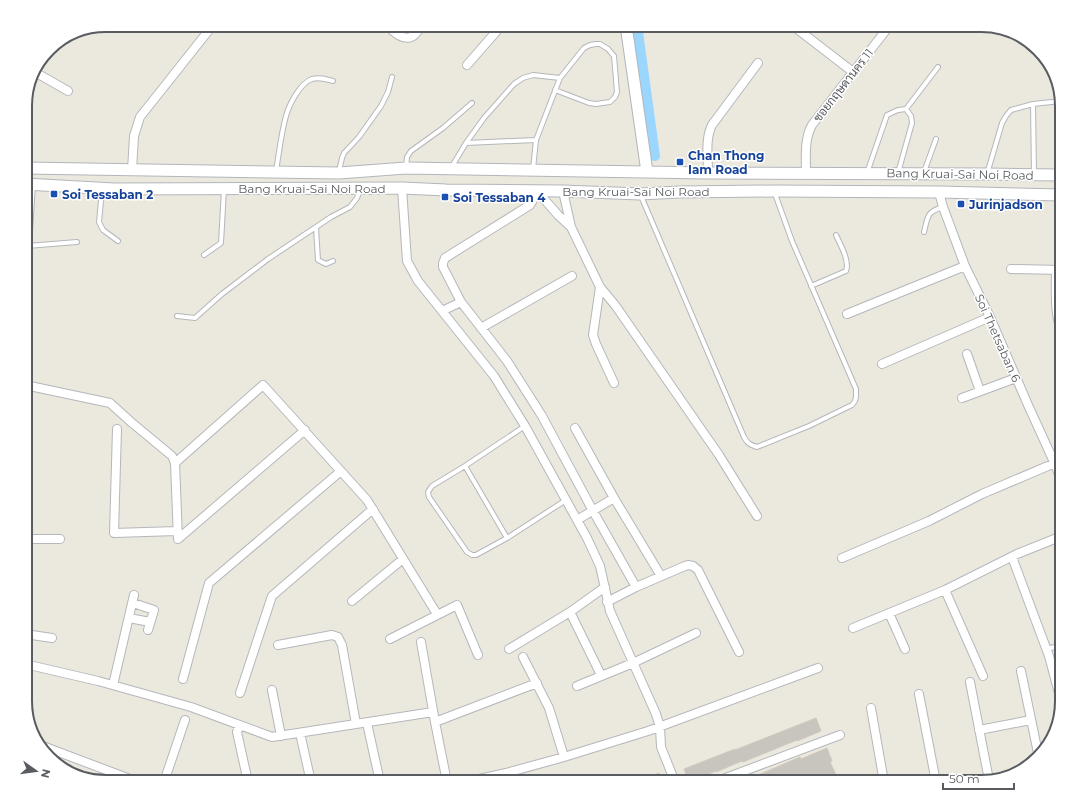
<svg xmlns="http://www.w3.org/2000/svg" width="1087" height="807" font-family="Montserrat,Sarabun,sans-serif">
<style>
.lines{fill:none;stroke-linecap:round;stroke-linejoin:round}
.canal{stroke:#9bd6ff;stroke-width:10}
.building{fill:#c8c5be;stroke:#d0c9bd}
.lane-casing{stroke:#b5b7bc;stroke-width:6}
.street-casing{stroke:#b5b7bc;stroke-width:10}
.secondary-casing{stroke:#b2b6bc;stroke-width:13}
.lane{stroke:#fff;stroke-width:4}
.street{stroke:#fff;stroke-width:8}
.secondary{stroke:#fff;stroke-width:11}
.transit-dot{fill:#1a4fb4;stroke:#fff;stroke-width:1.5}
.labels{text-anchor:middle;dominant-baseline:central;stroke-width:3;stroke-linejoin:round;paint-order:stroke}
.street-label{font-size:12px;fill:#585c60;stroke:#fff}
.transit-label{font-size:12px;font-weight:bold;fill:#164399;stroke:#fff;text-anchor:start}
.rim{fill:none;stroke:#585c60;stroke-width:2}
</style>
<rect width="100%" height="100%" fill="#ebe8de"/>
<g class="lines">
<path class="canal" d="M 637,25 L 655,156"/>
</g>
<path class="building" d="M 816,718 L 821,731 L 797,741 L 797,740 L 743,762 L 742,761 L 716,772 L 716,771 L 689,782 L 684,769 L 735,749 L 735,750 Z
M 827,748 L 832,761 L 830,762 L 838,779 L 832,782 L 742,782 L 800,757 L 801,759 Z
M 659,773 L 663,782 L 638,782 Z"/>
<g class="lines">
<defs>
<path id="lane" d="M 1033,104 L 1034,175
M 466,143 L 536,140
M 406,168 L 407,157 L 411,151 L 443,128 L 472,103
M 451,168 L 466,143 L 484,118 L 514,84 L 523,78 L 533,75 L 560,78
M 533,169 L 536,140 L 560,78 L 584,48 L 590,45 L 596,44 L 600,44 L 608,49 L 614,56 L 617,92 L 615,97 L 610,102 L 596,104 L 589,103 L 555,90
M 276,171 C 279,153 281,134 286,116 C 289,105 300,83 312,79 C 319,77 326,79 333,81
M 339,171 L 342,158 L 344,153 L 359,137 L 381,106 L 388,92 L 392,77
M 924,172 L 936,139
M 867,173 L 887,115 L 898,110 L 906,109 L 938,67
M 898,173 L 912,123 L 911,116 L 906,109
M 987,174 L 1002,123 L 1006,116 L 1011,110 L 1033,104 L 1061,101
M 102,190 L 99,222 L 103,230 L 118,241
M 641,196 L 744,437 C 747,443 750,445 757,447 L 809,426 L 852,405 C 857,400 856,396 856,389 L 792,241 L 774,191
M 316,228 L 318,260 L 326,264 L 333,261
M 924,232 C 928,217 926,212 943,207
M 27,246 L 77,242
M 204,255 L 221,243 L 224,189
M 811,286 L 846,271 C 850,261 840,244 836,235
M 177,316 L 195,318 L 222,294 L 268,259 L 331,217 L 350,207 L 357,198 L 361,188
M 525,426 L 465,466 L 432,486 L 428,492 L 429,497 L 467,552 L 472,555 L 476,555 L 507,538 L 566,500
M 465,466 L 507,538
M 1047,649 L 1062,645"/>
<path id="street" d="M 259,25 L 262,27
M 386,25 C 392,30 402,41 411,37 C 416,36 419,29 422,25
M 792,25 L 853,72
M 876,25 L 885,31
M 467,65 L 502,25
M 33,71 L 68,91
M 132,170 L 134,136 L 140,117 L 213,25
M 708,173 C 708,157 705,139 712,125 L 758,63
M 806,174 C 806,158 804,139 812,125 L 890,25
M 402,188 L 407,261 L 418,281 L 494,376 L 525,426 L 587,538 L 600,566 L 610,611 L 656,714 L 660,727 L 661,747 L 675,782
M 534,191 L 533,200 L 530,205 L 445,258 L 443,263 L 443,267 L 461,302 L 507,361 L 542,416 L 593,511 L 636,587
M 537,191 L 558,215 L 571,227
M 563,191 L 571,227 L 600,287 L 615,305 L 719,455 L 757,516
M 939,192 L 943,207 L 965,266 L 990,317 L 1028,405 L 1054,462 L 1062,482
M 1011,269 L 1062,270
M 1056,270 C 1056,282 1054,321 1062,329
M 25,279 L 31,184
M 600,287 L 593,335 L 596,344 L 614,383
M 442,311 L 461,302
M 847,314 L 965,266
M 481,328 L 572,276
M 967,354 L 980,391
M 882,364 L 990,317
M 25,385 L 110,403 L 131,422 L 172,456 L 175,463 L 178,539 L 305,430
M 1060,391 L 1062,391
M 962,398 L 1016,378
M 575,428 L 614,498 L 661,576
M 117,429 L 114,533 L 177,531
M 175,463 L 263,385 L 367,500 L 437,614
M 577,520 L 614,498
M 25,539 L 60,539
M 1012,557 L 1049,656 L 1060,697 L 1060,706
M 842,558 L 929,521 L 982,494 L 1062,460
M 945,590 L 983,676
M 352,601 L 403,559
M 607,602 L 636,587 L 685,566 L 688,565 L 693,566 L 698,570 L 739,652
M 133,603 L 154,610 L 148,630
M 570,612 L 601,675
M 889,613 L 905,649
M 129,618 L 150,622
M 853,628 L 945,590 L 1017,554 L 1062,536
M 25,634 L 52,638
M 390,639 L 457,605 L 478,655
M 421,642 L 435,722 L 447,782
M 278,645 L 332,635 L 338,637 L 342,645 L 356,724
M 509,649 L 570,612 L 605,587
M 523,657 L 549,708 L 564,757
M 25,664 L 98,681 L 191,707 L 272,737 L 433,712
M 1021,671 L 1038,753
M 183,679 L 209,583 L 341,471
M 970,682 L 989,780
M 113,685 L 134,595
M 577,686 L 633,663 L 696,633
M 272,690 L 281,736
M 240,693 L 272,596 L 373,509
M 919,694 L 936,782
M 871,708 L 884,782
M 435,722 L 537,683
M 367,723 L 380,782
M 240,725 L 237,732 L 248,782
M 979,730 L 1031,720
M 300,733 L 311,782
M 40,745 L 138,782
M 506,773 L 507,782
M 164,782 L 185,720
M 466,782 L 506,773 L 564,757 L 648,731 L 818,668
M 715,782 L 840,735
M 850,782 L 852,781"/>
<path id="secondary" d="M 626,25 L 647,172
M 25,168 L 339,173 L 406,168 L 708,173 L 987,174 L 1062,175
M 25,184 L 114,189 L 402,188 L 446,190 L 563,191 L 640,194 L 679,192 L 774,191 L 939,192 L 1062,195"/>
</defs>
<use href="#lane" class="lane-casing"/>
<use href="#street" class="street-casing"/>
<use href="#secondary" class="secondary-casing"/>
<use href="#lane" class="lane"/>
<use href="#street" class="street"/>
<use href="#secondary" class="secondary"/>
</g>
<g class="transit-dot">
<rect x="676" y="158" width="8" height="8" rx="2"/>
<rect x="50" y="190" width="8" height="8" rx="2"/>
<rect x="441" y="193" width="8" height="8" rx="2"/>
<rect x="957" y="200" width="8" height="8" rx="2"/>
</g>
<g class="labels">
<g class="street-label">
<text transform="translate(843 85) rotate(-52)">ซอยกฤษดานคร 11</text>
<text transform="translate(960 174) rotate(1)">Bang Kruai-Sai Noi Road</text>
<text x="312" y="188">Bang Kruai-Sai Noi Road</text>
<text x="636" y="191">Bang Kruai-Sai Noi Road</text>
<text transform="translate(998 338) rotate(66)">Soi Thetsaban 6</text>
</g>
<g class="transit-label">
<text x="688" y="155">Chan Thong<tspan x="688" dy="14">Iam Road</tspan></text>
<text x="62" y="194">Soi Tessaban 2</text>
<text x="453" y="197">Soi Tessaban 4</text>
<text x="969" y="204">Jurinjadson</text>
</g>
</g>
<path d="M0 0H1087V807H0ZM106 32H981A74 74 0 0 1 1055 106V701A74 74 0 0 1 981 775H106A74 74 0 0 1 32 701V106A74 74 0 0 1 106 32Z" fill="#fff" fill-rule="evenodd"/>
<path class="rim" d="M106 32H981A74 74 0 0 1 1055 106V701A74 74 0 0 1 981 775H106A74 74 0 0 1 32 701V106A74 74 0 0 1 106 32Z"/>
<g transform="translate(36 771) rotate(104)" stroke="#ffffff" stroke-width="3" paint-order="stroke">
<path d="M0-3L7 15L0 10L-7 15Z" fill="#585c60"/>
<text y="-6" font-size="11" font-weight="bold" text-anchor="middle" fill="#585c60">N</text>
</g>
<path d="M943 783v6h71v-6" fill="none" stroke="#585c60" stroke-width="2"/>
<text x="949" y="783" font-size="12" fill="#585c60" stroke="#ffffff" stroke-width="3" paint-order="stroke">50 m</text>
</svg>
